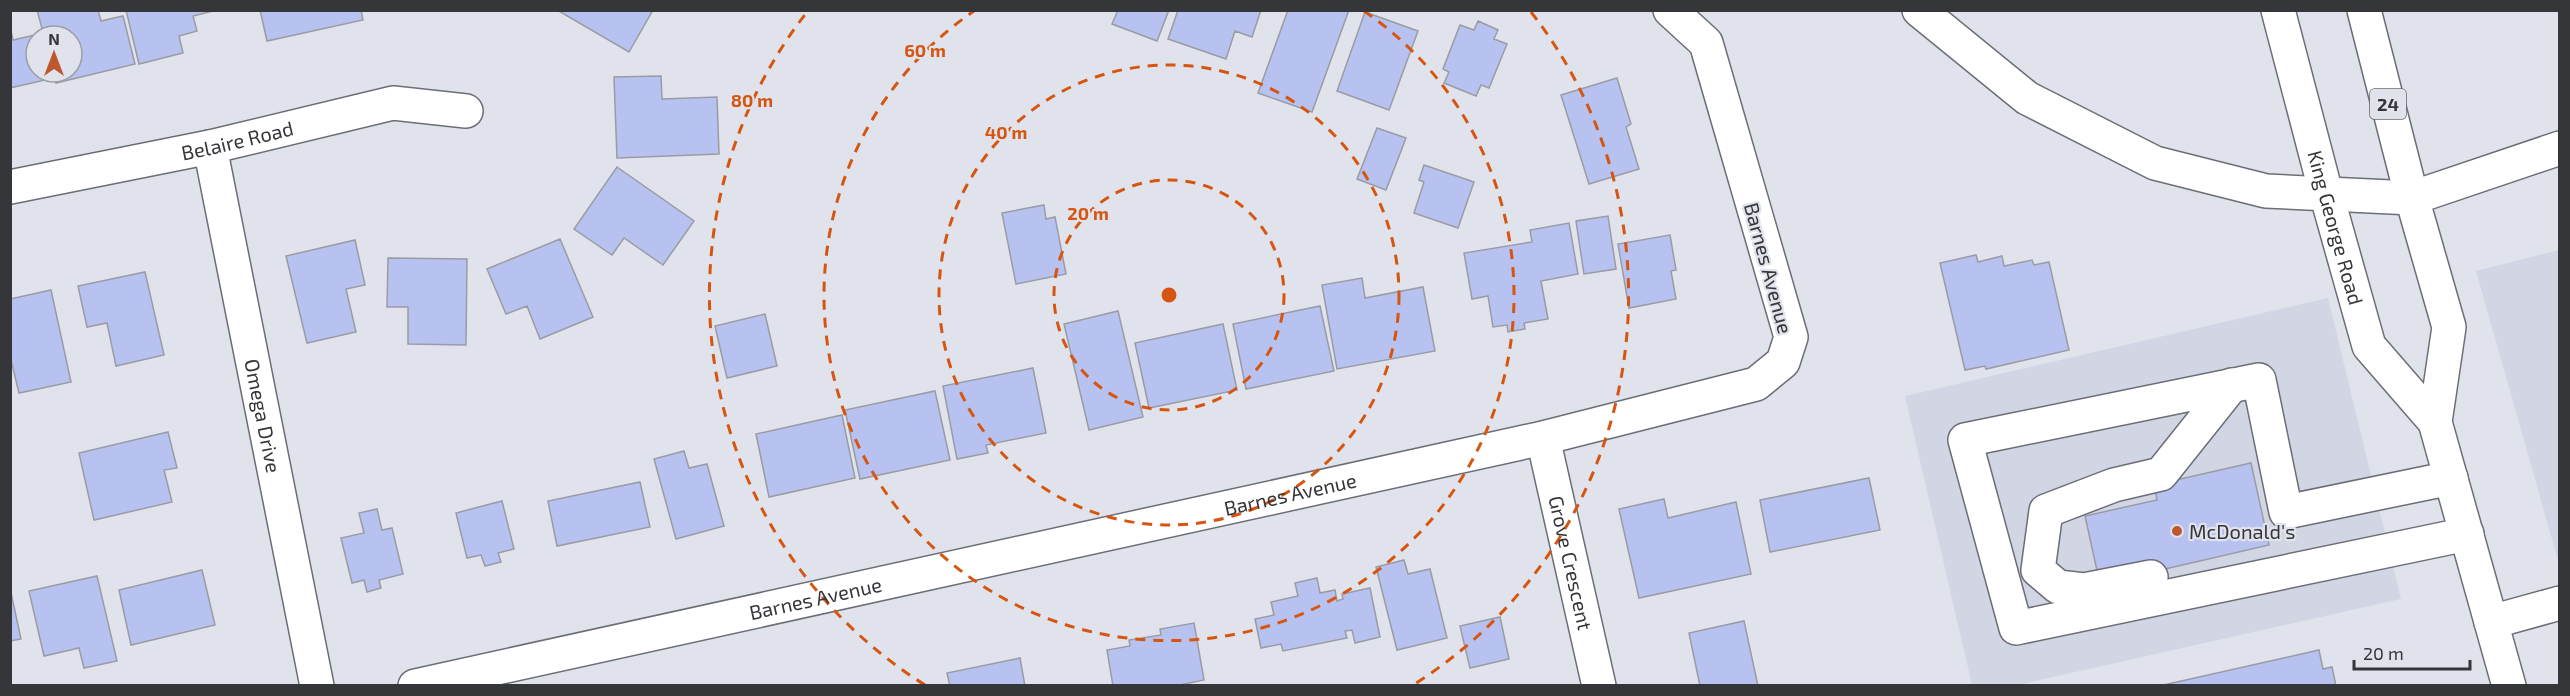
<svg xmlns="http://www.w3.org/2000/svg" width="2570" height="696" font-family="'Exo 2',sans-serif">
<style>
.built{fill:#d1d5e4}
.building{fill:#b7c2f1;stroke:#9a9ca4;stroke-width:1.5}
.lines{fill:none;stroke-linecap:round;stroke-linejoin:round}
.minor-casing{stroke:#6c6e76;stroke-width:36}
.major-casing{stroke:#6c6e76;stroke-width:36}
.highway-casing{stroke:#6c6e76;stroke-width:36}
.minor{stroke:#fff;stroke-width:33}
.major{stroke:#fff;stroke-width:33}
.highway{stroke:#fff;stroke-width:33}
.ring{fill:none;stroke:#d65611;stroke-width:3;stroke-dasharray:10 8}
.poi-dot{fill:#be572e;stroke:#e1e3ec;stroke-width:2}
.labels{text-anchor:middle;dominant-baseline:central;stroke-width:4.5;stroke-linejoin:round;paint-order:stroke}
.shield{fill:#e1e3ec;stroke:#696a6f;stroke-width:1.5}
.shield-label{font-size:18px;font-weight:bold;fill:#35363a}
.street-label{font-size:20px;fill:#35363a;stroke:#e1e3ec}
.poi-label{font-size:20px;fill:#35363a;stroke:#e1e3ec;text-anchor:start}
.centre{fill:#d65611;stroke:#e1e3ec;stroke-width:3}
.ring-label{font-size:18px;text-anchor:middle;font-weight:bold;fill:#d65611;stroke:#e1e3ec;stroke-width:4.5;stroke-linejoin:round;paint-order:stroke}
</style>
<rect width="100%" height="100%" fill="#e1e3ec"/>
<path class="built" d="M 2559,250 L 2560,250 L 2559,564 L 2476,271 Z
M 2328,298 L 2401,599 L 2018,685 L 1972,685 L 1905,396 Z"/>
<path class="building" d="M 37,10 L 98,10 L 101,21 L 123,16 L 135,64 L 56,83 L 53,72 L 72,72 L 72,36 L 44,36 Z
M 126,10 L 217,10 L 193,16 L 197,31 L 179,36 L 183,53 L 139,64 Z
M 260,10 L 361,10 L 363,20 L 267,41 Z
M 557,10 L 653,10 L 629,52 Z
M 1118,10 L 1169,10 L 1157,41 L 1112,24 Z
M 1178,10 L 1261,10 L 1252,37 L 1235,31 L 1226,59 L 1168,39 Z
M 1288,10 L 1349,10 L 1312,112 L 1258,93 Z
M 1365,12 L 1418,31 L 1389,110 L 1337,91 Z
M 1478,21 L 1498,30 L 1494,39 L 1507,44 L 1489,88 L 1481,85 L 1476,96 L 1444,83 L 1449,72 L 1443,69 L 1460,25 L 1474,30 Z
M 10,26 L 13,40 L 35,35 L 36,72 L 43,72 L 45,80 L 10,88 Z
M 661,76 L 662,99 L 717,97 L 719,154 L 617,158 L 614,77 Z
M 1617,78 L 1631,124 L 1626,127 L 1639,169 L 1589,184 L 1561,95 Z
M 1377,128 L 1406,138 L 1386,190 L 1357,179 Z
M 1424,165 L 1474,182 L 1458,228 L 1414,213 L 1424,182 L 1419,180 Z
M 617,167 L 694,221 L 663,265 L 624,238 L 612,255 L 574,229 Z
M 1044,205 L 1046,219 L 1055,217 L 1066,274 L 1016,284 L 1002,213 Z
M 1608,216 L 1616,269 L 1584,274 L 1576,221 Z
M 1569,223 L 1578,274 L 1541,281 L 1548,319 L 1524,323 L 1525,329 L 1508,332 L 1507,325 L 1493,327 L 1488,296 L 1472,299 L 1464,253 L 1532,242 L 1530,230 Z
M 1670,235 L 1676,270 L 1671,271 L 1676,299 L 1629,308 L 1618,244 Z
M 560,239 L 593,317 L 540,339 L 527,306 L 506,314 L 487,269 Z
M 355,240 L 365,285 L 346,289 L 356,332 L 307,343 L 286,256 Z
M 1976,255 L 1978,262 L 2002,256 L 2004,266 L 2032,260 L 2034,265 L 2049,262 L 2069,350 L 1986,369 L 1985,366 L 1965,370 L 1940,263 Z
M 388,258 L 467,259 L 466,345 L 408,344 L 408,307 L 387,307 Z
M 145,272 L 164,355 L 116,366 L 107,323 L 87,327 L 78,286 Z
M 1362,278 L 1365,298 L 1423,287 L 1435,351 L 1337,369 L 1322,285 Z
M 51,290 L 71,382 L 19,393 L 10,356 L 10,299 Z
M 1320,306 L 1334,371 L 1246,389 L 1233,324 Z
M 1118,311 L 1143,417 L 1089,430 L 1064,324 Z
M 765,314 L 777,366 L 727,378 L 715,326 Z
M 1223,324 L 1237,390 L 1149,408 L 1135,343 Z
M 1033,368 L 1046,433 L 986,445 L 988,453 L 957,459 L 943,386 Z
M 935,391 L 950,460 L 860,479 L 845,410 Z
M 842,415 L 855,478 L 769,497 L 756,434 Z
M 168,432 L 177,468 L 164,470 L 172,502 L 94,520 L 79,453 Z
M 684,451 L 689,468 L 707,464 L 724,526 L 676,539 L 654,459 Z
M 2251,463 L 2269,545 L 2100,584 L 2085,516 L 2157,500 L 2154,485 Z
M 1869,478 L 1880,530 L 1770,552 L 1760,500 Z
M 640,482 L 650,527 L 557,546 L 548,501 Z
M 1664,499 L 1668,518 L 1736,502 L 1751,574 L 1639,598 L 1619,509 Z
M 502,501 L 514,549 L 498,553 L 501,562 L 485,566 L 481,555 L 467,558 L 456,513 Z
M 377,509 L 382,530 L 392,528 L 403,574 L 379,580 L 381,588 L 367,592 L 364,580 L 352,583 L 341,538 L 364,533 L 359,513 Z
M 1404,560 L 1408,574 L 1430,569 L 1447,638 L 1397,650 L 1376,567 Z
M 202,570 L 215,625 L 131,645 L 119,590 Z
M 97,576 L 117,661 L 84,668 L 79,648 L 44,656 L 29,591 Z
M 1317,578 L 1320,593 L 1335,590 L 1337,601 L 1343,599 L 1342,594 L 1370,588 L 1380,637 L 1355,643 L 1352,630 L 1345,631 L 1347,638 L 1283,651 L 1281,644 L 1261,648 L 1255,619 L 1274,615 L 1271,602 L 1298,596 L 1295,583 Z
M 10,588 L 21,639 L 10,641 Z
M 1500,617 L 1509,659 L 1470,668 L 1460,626 Z
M 1744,621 L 1758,686 L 1700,686 L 1689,633 Z
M 1194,623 L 1204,680 L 1175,686 L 1113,686 L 1107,650 L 1130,646 L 1129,640 L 1161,635 L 1160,629 Z
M 2319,650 L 2323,669 L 2332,667 L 2336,686 L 2159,686 Z
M 1020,658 L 1025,686 L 950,686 L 947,673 Z"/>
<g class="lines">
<defs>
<g id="minor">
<path id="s1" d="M 210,147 L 317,686"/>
<path id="s2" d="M 10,187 L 210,147 L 393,103 L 466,111"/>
<path id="s3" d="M 1543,438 L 1599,686"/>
<path d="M 2451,478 L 2286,512 L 2259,380 L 1965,440 L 2016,628 L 2467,534"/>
<path d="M 2151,577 L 2084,590 L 2058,587 L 2038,570 L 2046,511 L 2114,485 L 2161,474 L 2232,385"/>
<path d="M 2491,622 L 2560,603"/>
<path id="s4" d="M 415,686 L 1543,438 L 1756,384 L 1783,362 L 1791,337 L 1706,43 L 1670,10"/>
</g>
<g id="major">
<path id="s5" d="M 2278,10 L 2326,193 L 2369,346 L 2435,422"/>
<path d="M 2364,10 L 2412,198 L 2449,327 L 2435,422 L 2509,686"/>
</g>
<path id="highway" d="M 1919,10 L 2027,98 L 2155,163 L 2266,191 L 2412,198 L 2560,148"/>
</defs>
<use href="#minor" class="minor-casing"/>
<use href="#major" class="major-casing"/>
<use href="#highway" class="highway-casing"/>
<use href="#minor" class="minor"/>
<use href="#major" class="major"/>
<use href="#highway" class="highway"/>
</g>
<g class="ring">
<circle cx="1169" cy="295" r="115"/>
<circle cx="1169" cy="295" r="230"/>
<path d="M1364 11A345 345 0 1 1 974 11"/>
<path d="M925 685A460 460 0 0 1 807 12M1531 12A460 460 0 0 1 1413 685"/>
</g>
<circle class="poi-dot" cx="2177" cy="531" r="6"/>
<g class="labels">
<rect class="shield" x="2370" y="89" width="36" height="30" rx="4.5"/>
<g class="shield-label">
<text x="2388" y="104">24</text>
</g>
<g class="street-label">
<text stroke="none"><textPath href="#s2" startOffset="232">Belaire Road</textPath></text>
<text stroke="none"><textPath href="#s5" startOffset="225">King George Road</textPath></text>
<text transform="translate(1769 268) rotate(75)">Barnes Avenue</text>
<text stroke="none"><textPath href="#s1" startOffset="274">Omega Drive</textPath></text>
<text stroke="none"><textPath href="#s4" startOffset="896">Barnes Avenue</textPath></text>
<text stroke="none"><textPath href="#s3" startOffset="128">Grove Crescent</textPath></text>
<text stroke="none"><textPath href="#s4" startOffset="410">Barnes Avenue</textPath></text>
</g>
<g class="poi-label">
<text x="2189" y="531">McDonald's</text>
</g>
</g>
<circle cx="1169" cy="295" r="9" class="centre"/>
<g class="ring-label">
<text x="925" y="57">60 m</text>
<text x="752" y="107">80 m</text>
<text x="1006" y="139">40 m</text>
<text x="1088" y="220">20 m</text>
</g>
<rect width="2570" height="696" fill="none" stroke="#35363a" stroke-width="24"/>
<g transform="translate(54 54)"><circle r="28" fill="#e1e3ec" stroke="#9c9ea5" stroke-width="1.5"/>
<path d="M0-4.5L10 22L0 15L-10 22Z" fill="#be572e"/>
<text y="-9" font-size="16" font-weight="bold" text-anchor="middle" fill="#35363a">N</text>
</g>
<path d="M2354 660v9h116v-9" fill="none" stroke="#35363a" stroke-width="3"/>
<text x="2363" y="660" font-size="18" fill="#35363a" stroke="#e1e3ec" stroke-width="4.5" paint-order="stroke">20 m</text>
</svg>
